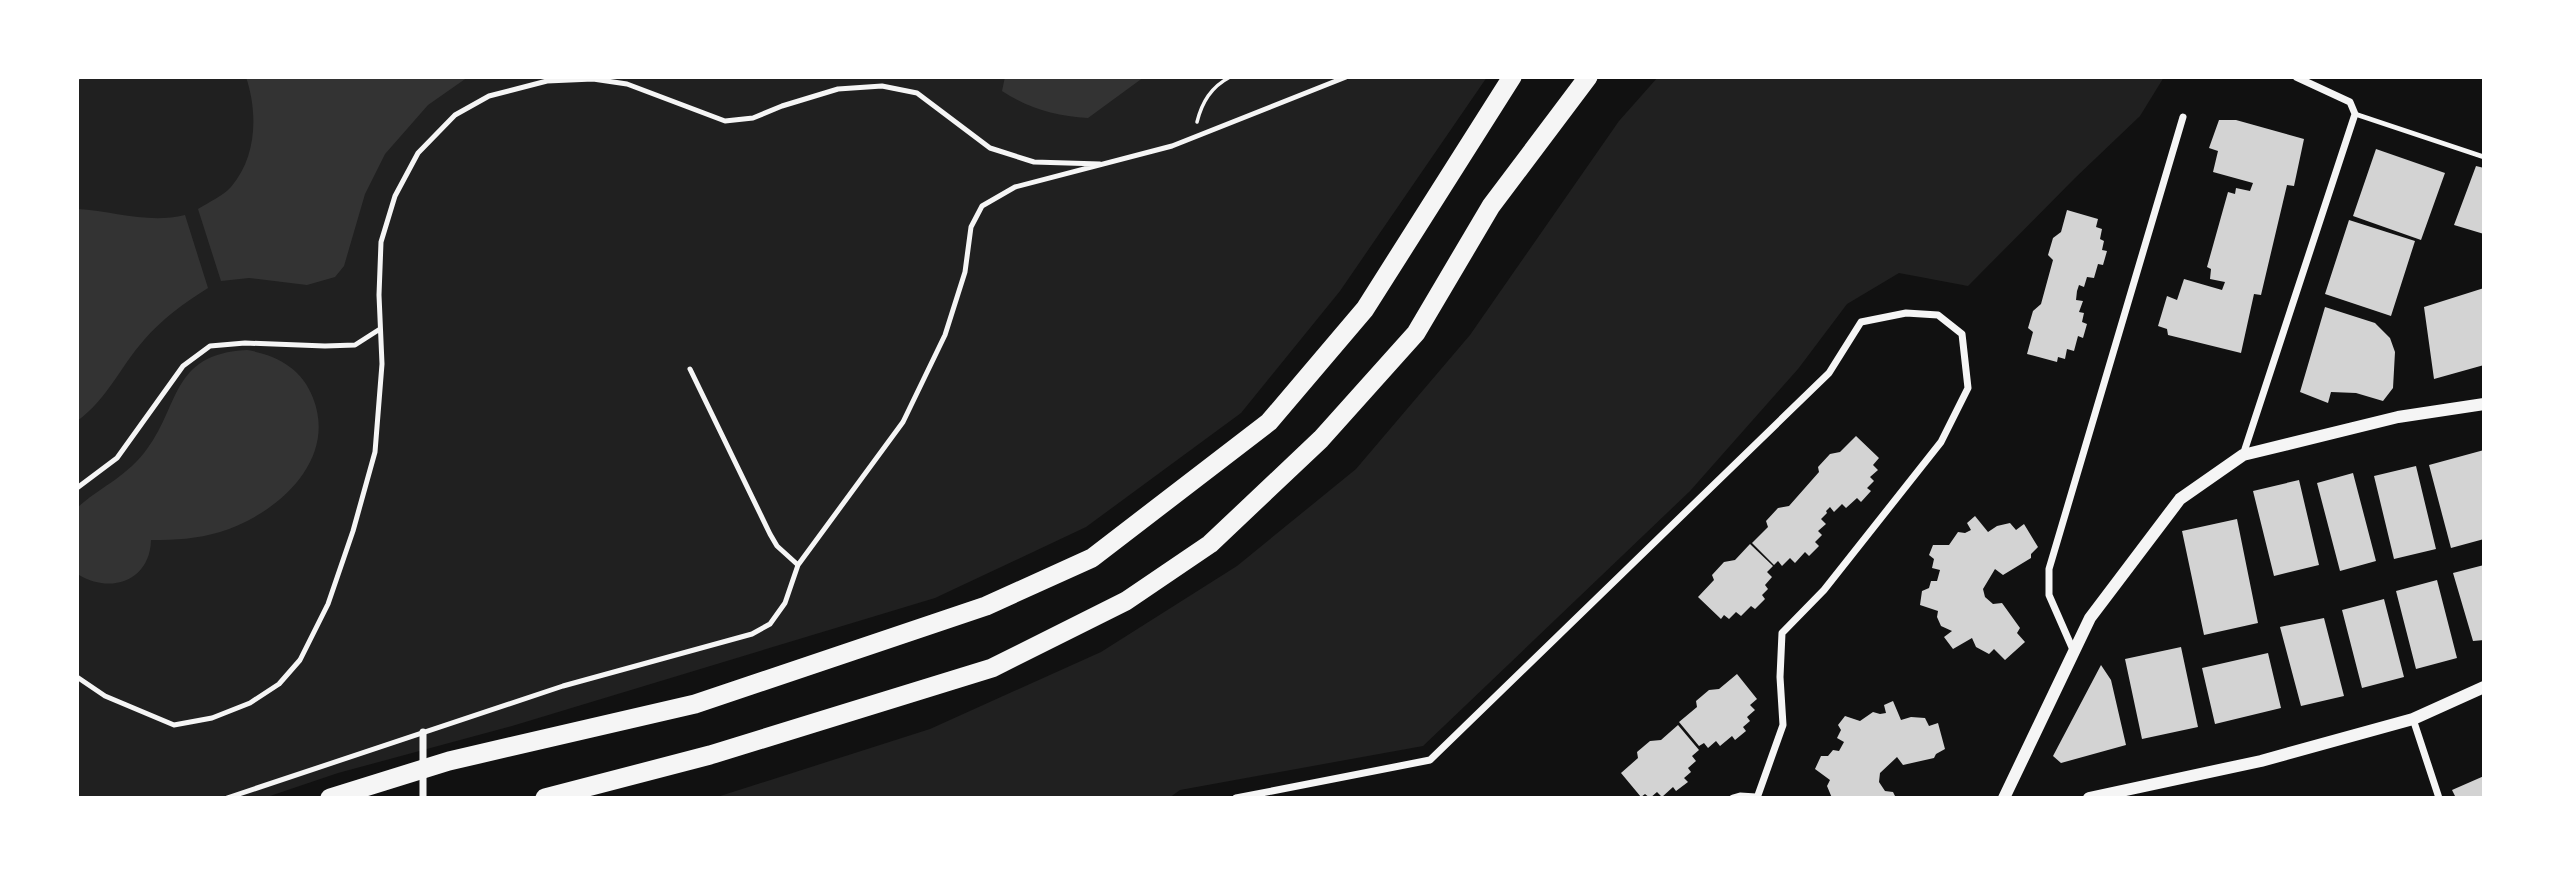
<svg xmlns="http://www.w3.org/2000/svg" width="2561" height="875" font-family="Figtree,sans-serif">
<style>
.green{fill:#202020}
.water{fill:#333}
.building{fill:#d3d3d3}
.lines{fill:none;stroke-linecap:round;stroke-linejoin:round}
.path{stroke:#f5f5f5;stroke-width:3.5}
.service{stroke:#f5f5f5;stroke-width:5}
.minor{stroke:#f5f5f5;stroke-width:7}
.tertiary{stroke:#f5f5f5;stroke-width:12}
.trunk{stroke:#f5f5f5;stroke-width:19}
</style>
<rect width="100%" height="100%" fill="#111"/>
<path class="green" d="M 77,77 L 1487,77 L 1340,291 L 1241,413 L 1086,527 L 935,598 L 512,726 L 338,773 L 264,798 L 77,798 Z
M 1658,77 L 2164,77 L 2140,116 L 2075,178 L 1968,286 L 1899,273 L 1847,304 L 1798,369 L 1690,491 L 1423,746 L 1180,790 L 1169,798 L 714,798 L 930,729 L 1101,652 L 1237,566 L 1356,469 L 1470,335 L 1619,121 Z"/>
<path class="water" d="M 246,77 L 468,77 L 428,105 L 385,154 L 365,194 L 344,266 L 335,277 L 307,285 L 249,278 L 221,281 L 198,209 C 209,202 223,196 231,187 C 257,157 258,113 246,77 Z
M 1005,77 L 1144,77 L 1088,118 C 1056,116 1030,109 1002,91 Z
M 77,209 C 114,211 148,224 185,215 L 208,288 C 184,303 162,319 144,340 C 120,367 107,400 77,421 Z
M 247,350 C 276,355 302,368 313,398 C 338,461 276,515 220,532 C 197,539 175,540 151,540 C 150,581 111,594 79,575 L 77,573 L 77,508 C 100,487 123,479 144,453 C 181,407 169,354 247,350 Z"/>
<path class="building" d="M 2219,120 L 2236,120 L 2304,139 L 2294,186 L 2287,185 L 2261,295 L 2254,294 L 2241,353 L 2168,335 L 2167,329 L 2158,326 L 2167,296 L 2177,300 L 2184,279 L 2222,290 L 2225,282 L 2210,279 L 2211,269 L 2207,267 L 2228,192 L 2235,194 L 2236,188 L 2250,191 L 2253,183 L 2213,172 L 2218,151 L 2209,148 Z
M 2376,149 L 2445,173 L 2421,240 L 2353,216 Z
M 2476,166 L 2484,168 L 2484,234 L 2454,225 Z
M 2067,210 L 2098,219 L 2096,227 L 2102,229 L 2100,239 L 2104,241 L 2102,250 L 2107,251 L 2103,265 L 2098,264 L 2094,278 L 2087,277 L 2084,287 L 2079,285 L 2077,291 L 2076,300 L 2083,301 L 2079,312 L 2084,313 L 2082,322 L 2087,324 L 2083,338 L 2078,336 L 2074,351 L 2067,349 L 2065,359 L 2058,357 L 2057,362 L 2027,354 L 2033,332 L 2028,328 L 2033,311 L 2041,304 L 2053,260 L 2048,255 L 2053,238 L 2061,232 Z
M 2349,220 L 2415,241 L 2391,316 L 2325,294 Z
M 2484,288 L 2484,365 L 2434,379 L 2424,307 Z
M 2325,307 L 2375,323 L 2390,338 L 2395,352 L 2393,388 L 2383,401 L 2356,393 L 2331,392 L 2328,403 L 2300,392 Z
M 1856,436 L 1879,458 L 1873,465 L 1878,470 L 1870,477 L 1874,481 L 1867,488 L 1871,491 L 1861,502 L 1857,498 L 1846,508 L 1842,504 L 1834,512 L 1830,507 L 1826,511 L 1827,513 L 1821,519 L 1826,524 L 1818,531 L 1822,535 L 1815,542 L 1819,546 L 1809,556 L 1805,552 L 1795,563 L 1790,558 L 1782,566 L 1778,561 L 1774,565 L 1752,543 L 1768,527 L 1766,521 L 1778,508 L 1789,506 L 1819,472 L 1818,467 L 1830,454 L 1840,452 Z
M 2484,450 L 2484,539 L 2451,548 L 2429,465 Z
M 2416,466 L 2436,549 L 2394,559 L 2374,476 Z
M 2353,473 L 2376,561 L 2340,571 L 2317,483 Z
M 2299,480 L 2319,565 L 2274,576 L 2253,491 Z
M 1975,516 L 1988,532 L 1997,526 L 2010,523 L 2016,530 L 2024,524 L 2038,547 L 2031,554 L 2031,558 L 2003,575 L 1995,569 L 1983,589 L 1985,597 L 1993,604 L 2002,603 L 2020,628 L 2017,633 L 2025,642 L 2005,660 L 1994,649 L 1989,654 L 1976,647 L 1972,638 L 1953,649 L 1944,637 L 1952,631 L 1941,626 L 1937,617 L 1938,611 L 1920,605 L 1922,591 L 1929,588 L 1931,581 L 1937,581 L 1940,570 L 1932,568 L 1934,559 L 1929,555 L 1933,545 L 1949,545 L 1958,532 L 1965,533 L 1971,530 L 1967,523 Z
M 2237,519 L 2258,623 L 2204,635 L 2182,531 Z
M 1750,544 L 1773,566 L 1767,572 L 1772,577 L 1765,585 L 1768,589 L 1762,595 L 1765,599 L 1755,609 L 1751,606 L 1741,616 L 1736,612 L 1729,619 L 1724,615 L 1721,619 L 1698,597 L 1714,580 L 1712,575 L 1724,562 L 1735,560 Z
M 2484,565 L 2484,640 L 2473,641 L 2453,573 Z
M 2437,580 L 2457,658 L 2416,669 L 2396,591 Z
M 2384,599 L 2404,677 L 2362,688 L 2342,610 Z
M 2324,618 L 2344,696 L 2301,706 L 2280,627 Z
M 2181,647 L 2198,727 L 2142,739 L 2125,659 Z
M 2268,653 L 2281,708 L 2215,724 L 2202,668 Z
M 2101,665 L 2111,680 L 2126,745 L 2061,763 L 2053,756 Z
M 1737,674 L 1757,699 L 1750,705 L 1755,710 L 1747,717 L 1750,721 L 1743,727 L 1746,731 L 1735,740 L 1732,736 L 1720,746 L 1716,741 L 1708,748 L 1704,743 L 1699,746 L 1679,722 L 1697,707 L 1696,701 L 1709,690 L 1719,689 Z
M 1893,701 L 1901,720 L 1911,717 L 1925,718 L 1929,726 L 1938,723 L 1945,749 L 1936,754 L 1934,758 L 1903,765 L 1897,757 L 1880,773 L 1879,782 L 1885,791 L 1893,792 L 1896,798 L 1832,798 L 1827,786 L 1830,780 L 1815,769 L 1821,756 L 1828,756 L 1833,750 L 1839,751 L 1844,742 L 1837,738 L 1841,730 L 1838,725 L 1845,716 L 1860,721 L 1873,712 L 1880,714 L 1886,713 L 1884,705 Z
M 1678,725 L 1699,750 L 1692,756 L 1696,761 L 1688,768 L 1691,772 L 1684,778 L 1688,782 L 1676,791 L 1673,787 L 1662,797 L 1657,792 L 1650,798 L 1645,794 L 1641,797 L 1621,773 L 1638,758 L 1637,752 L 1650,741 L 1661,740 Z
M 2484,776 L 2484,798 L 2456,798 L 2452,790 Z"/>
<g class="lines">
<path class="path" d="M 1197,122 C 1202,102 1211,87 1230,77"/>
<path class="service" d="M 77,78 L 78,77
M 2355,114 L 2484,157
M 690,369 L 770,534 L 777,546 L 798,565
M 77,488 L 117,458 L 183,366 L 210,346 L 245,343 L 325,346 L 355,345 L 380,329
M 77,677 L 105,696 L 174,725 L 212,718 L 250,703 L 279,684 L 300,660 L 328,604 L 353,531 L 375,452 L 382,364 L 379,295 L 381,242 L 395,196 L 418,153 L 455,115 L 489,96 L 547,81 L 593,79 L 627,84 L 725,121 L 753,118 L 782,106 L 838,89 L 882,86 L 917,93 L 990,148 L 1034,162 L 1100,164
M 227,798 L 563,686 L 752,634 L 770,624 L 785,603 L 798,565 L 903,422 L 945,335 L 965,272 L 971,227 L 982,206 L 1015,187 L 1172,146 L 1346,77"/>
<path class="minor" d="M 2243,455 L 2355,114 L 2350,102 L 2296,77
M 2074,652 L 2049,595 L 2049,569 L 2183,117
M 2413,719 L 2439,798
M 423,732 L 423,798
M 1236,798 L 1430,760 L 1829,373 L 1861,322 L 1906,313 L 1938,315 L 1962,334 L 1968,388 L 1941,442 L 1824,590 L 1782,633 L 1780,677 L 1783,725 L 1757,798
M 1733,798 L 1740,796 L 1756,797"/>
<path class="tertiary" d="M 2004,798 L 2090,618 L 2180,499 L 2243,455 L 2398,417 L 2484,404
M 2089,798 L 2261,761 L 2413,719 L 2484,687"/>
<path class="trunk" d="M 330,798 L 449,761 L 695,704 L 986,606 L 1092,558 L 1269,422 L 1365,309 L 1512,77
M 545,798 L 710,755 L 992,668 L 1126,601 L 1210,544 L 1321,439 L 1416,333 L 1491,206 L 1588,77"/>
</g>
<rect width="2561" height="875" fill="none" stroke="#ffffff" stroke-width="158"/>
</svg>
